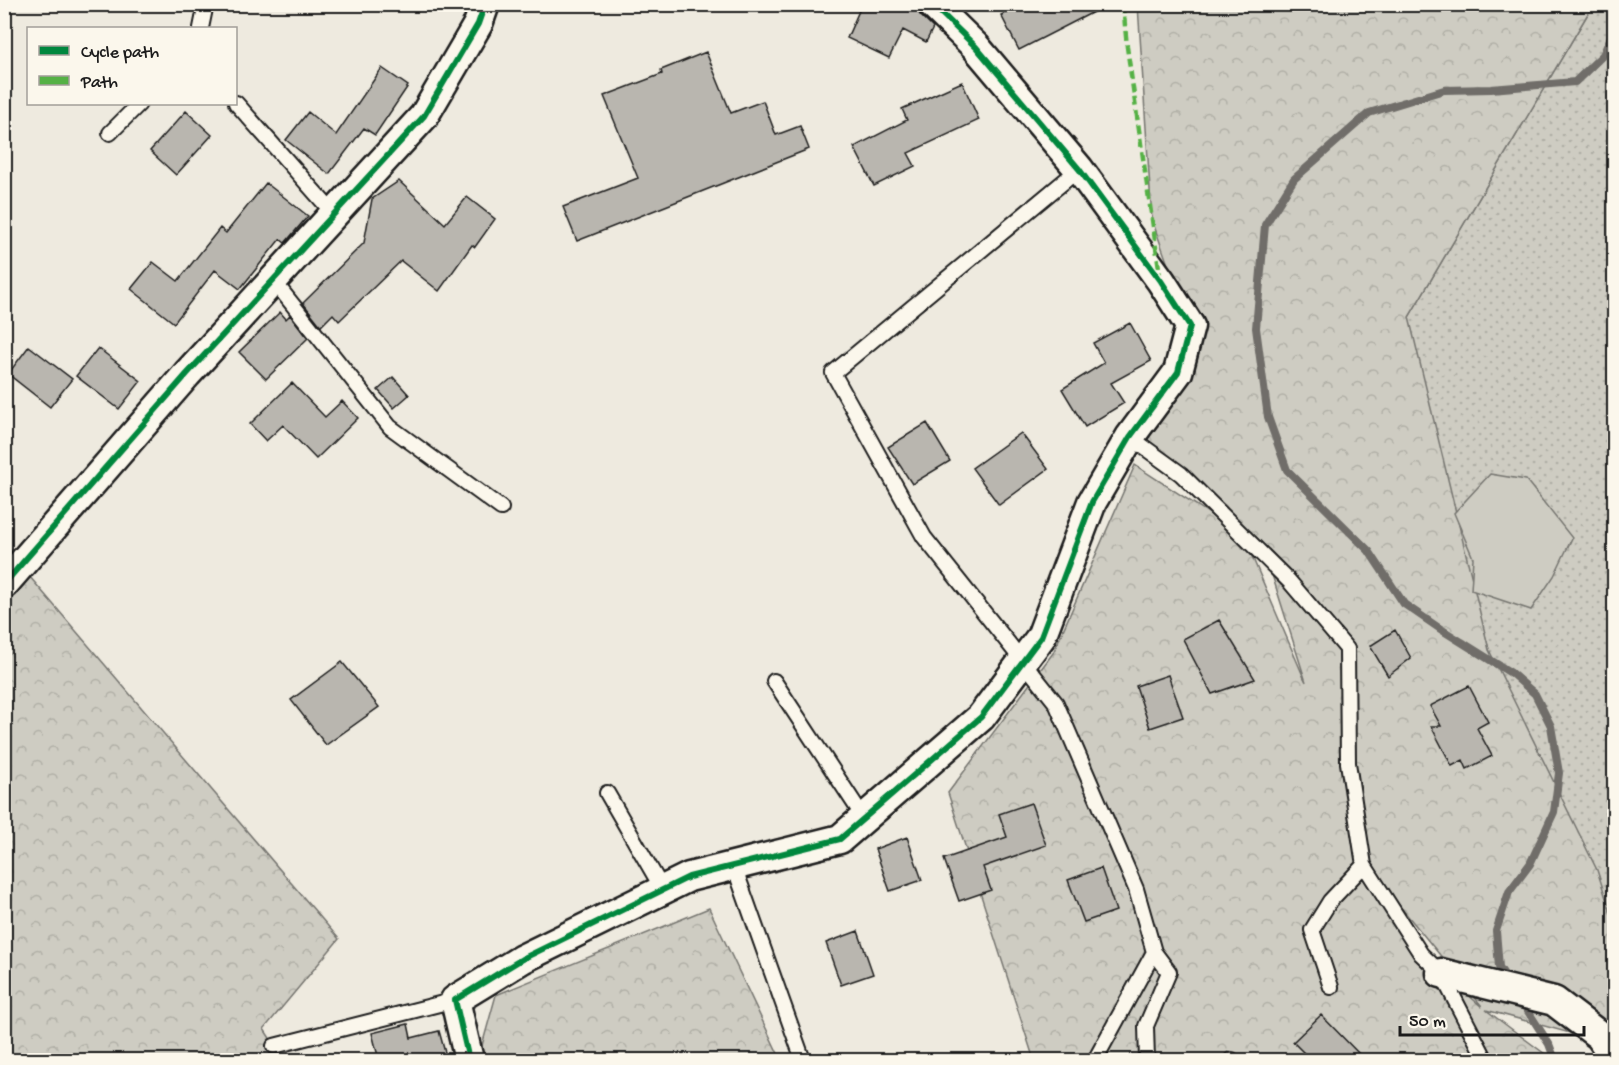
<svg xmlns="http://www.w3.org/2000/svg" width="1619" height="1065" font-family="'Gochi Hand',sans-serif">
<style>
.green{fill:url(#green-dots);stroke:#75746f;stroke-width:1.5}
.forest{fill:url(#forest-crowns);stroke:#75746f;stroke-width:1.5;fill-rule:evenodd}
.pitch{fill:#ceccc2;stroke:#75746f;stroke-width:1.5}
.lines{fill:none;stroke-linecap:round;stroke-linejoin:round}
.stream{stroke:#6f6d69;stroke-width:8}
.building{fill:#b9b6af;stroke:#1c1c1c;stroke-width:1.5}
.lane-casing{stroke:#1c1c1c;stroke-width:18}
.street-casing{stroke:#1c1c1c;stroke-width:33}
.lane{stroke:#fbf7ec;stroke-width:14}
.street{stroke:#fbf7ec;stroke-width:28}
.quiet{stroke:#55b145;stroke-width:4.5;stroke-dasharray:9 4.5;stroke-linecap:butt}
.cycleway-casing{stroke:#fbf7ec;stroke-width:10}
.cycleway{stroke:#00873e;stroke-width:6}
</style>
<defs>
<pattern id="green-dots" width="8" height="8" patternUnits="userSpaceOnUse" patternTransform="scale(1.5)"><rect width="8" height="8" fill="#ceccc2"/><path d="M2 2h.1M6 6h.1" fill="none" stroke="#b0afa6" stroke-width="1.8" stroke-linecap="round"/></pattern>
<pattern id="forest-crowns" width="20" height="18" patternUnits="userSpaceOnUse" patternTransform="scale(1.5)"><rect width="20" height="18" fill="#ceccc2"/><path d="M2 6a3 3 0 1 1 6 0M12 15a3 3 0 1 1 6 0" fill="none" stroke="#b0afa6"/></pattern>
</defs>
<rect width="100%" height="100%" fill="#eeeadf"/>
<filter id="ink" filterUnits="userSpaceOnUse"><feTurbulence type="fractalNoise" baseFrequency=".0167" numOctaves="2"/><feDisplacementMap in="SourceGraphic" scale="12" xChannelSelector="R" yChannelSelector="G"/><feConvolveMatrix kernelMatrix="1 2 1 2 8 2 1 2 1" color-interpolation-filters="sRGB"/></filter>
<g filter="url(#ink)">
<path class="green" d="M 1593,5 L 1614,5 L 1614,948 L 1552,868 L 1400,340 L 1409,317 Z"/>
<path class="forest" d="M 1138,5 L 1593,5 L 1409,317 L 1489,650 L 1597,870 L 1614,923 L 1614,1045 L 1486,1010 L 1553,1060 L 1034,1060 L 948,793 L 1053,653 L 1135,465 L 1233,529 L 1144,446 L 1190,326 L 1152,220 ZM 1245,540 L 1267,559 L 1306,682 L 1304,678 ZM 1371,871 L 1481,1005 L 1481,1006 L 1421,954 Z
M 6,549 L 339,939 L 264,1029 L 284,1060 L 5,1060 Z
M 709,908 L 781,1060 L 478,1060 L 496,995 Z"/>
<path class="pitch" d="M 1490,474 L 1526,480 L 1572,538 L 1554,576 L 1531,610 L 1471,590 L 1473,558 L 1454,513 Z"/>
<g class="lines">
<path class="stream" d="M 1509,982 L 1499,967 L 1496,931 L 1509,892 L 1530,864 L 1554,812 L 1559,773 L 1551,726 L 1535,694 L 1511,673 L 1439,628 L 1404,604 L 1369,551 L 1287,470 L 1268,417 L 1256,328 L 1265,225 L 1294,179 L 1369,113 L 1444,90 L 1491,89 L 1575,82 L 1603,55 L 1614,30
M 1522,1002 L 1549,1044 L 1555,1060"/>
</g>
<path class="building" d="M 862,4 L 911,4 L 916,7 L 920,15 L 933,28 L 926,42 L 903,30 L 889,58 L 847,38 Z
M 1022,4 L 1109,4 L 1019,50 L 1001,15 Z
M 706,52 L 731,113 L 763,101 L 776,135 L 800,126 L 809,149 L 577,241 L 563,207 L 638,178 L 604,96 L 662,74 L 661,70 Z
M 382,68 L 408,86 L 375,135 L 364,128 L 329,174 L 286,140 L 308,112 L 336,135 Z
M 962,82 L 979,120 L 908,153 L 915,166 L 874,186 L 854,147 L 907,120 L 902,109 Z
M 186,111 L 212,135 L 176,175 L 150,151 Z
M 399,181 L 445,224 L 467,197 L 495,219 L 475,247 L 472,245 L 439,291 L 401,261 L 339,321 L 333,314 L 321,326 L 303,303 L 364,243 L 372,199 Z
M 266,183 L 308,216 L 285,243 L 280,239 L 240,289 L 215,270 L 174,323 L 131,289 L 153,262 L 178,281 L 220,228 L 226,233 Z
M 280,312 L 286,319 L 290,315 L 308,338 L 266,379 L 239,352 Z
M 1130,323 L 1151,361 L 1111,383 L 1124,403 L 1085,427 L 1062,389 L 1104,363 L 1093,343 Z
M 29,346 L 72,379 L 50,407 L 8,374 Z
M 98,348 L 141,381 L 119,409 L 76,376 Z
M 393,377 L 409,395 L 394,408 L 378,390 Z
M 292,383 L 325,417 L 342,401 L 358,418 L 316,459 L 283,425 L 266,441 L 250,424 Z
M 927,423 L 950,461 L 912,484 L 888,447 Z
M 1021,433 L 1048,469 L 999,505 L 972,468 Z
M 1219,620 L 1255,679 L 1212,694 L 1183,639 Z
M 1395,630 L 1411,658 L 1388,676 L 1370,646 Z
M 342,662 L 379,707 L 326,745 L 291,700 Z
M 1168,675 L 1183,717 L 1150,728 L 1136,686 Z
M 1469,686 L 1488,722 L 1477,728 L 1492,756 L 1467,769 L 1463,760 L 1452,766 L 1431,726 L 1441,726 L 1430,706 Z
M 1031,803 L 1046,845 L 983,867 L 991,890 L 959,901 L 944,859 L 1007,837 L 999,814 Z
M 907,837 L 922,880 L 890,891 L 875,849 Z
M 1101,868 L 1116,911 L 1084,922 L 1068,880 Z
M 858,931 L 873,974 L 841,985 L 826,943 Z
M 1321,1015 L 1365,1060 L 1311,1060 L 1293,1042 Z
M 408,1024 L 411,1038 L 439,1031 L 446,1056 L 437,1058 L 438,1060 L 379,1060 L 372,1033 Z"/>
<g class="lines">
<defs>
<path id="lane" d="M 201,28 L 206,4
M 236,103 L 334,214
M 110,133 L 139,104
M 1079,169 L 833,373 L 924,537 L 1056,703 L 1136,889 L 1154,952 L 1095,1060
M 273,280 L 390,427 L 501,508
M 1130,437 L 1181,474 L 1289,581 L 1347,649 L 1348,763 L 1364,865 L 1421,954 L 1441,973 L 1486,1060
M 774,681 L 864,818
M 607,793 L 663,890
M 734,866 L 803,1060
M 1331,987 L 1312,930 L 1330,901 L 1364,865
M 274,1046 L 455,1000
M 1147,1060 L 1146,1026 L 1169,972 L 1154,952
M 1231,1060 L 1232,1060"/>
<path id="street" d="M 4,584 L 187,374 L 424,116 L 478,24 L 485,4
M 1441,973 L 1554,1001 L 1600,1036 L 1614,1058
M 469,1060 L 455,1000 L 522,959 L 689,877 L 840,839 L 981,717 L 1041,637 L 1092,502 L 1130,437 L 1178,372 L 1190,326 L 1161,281 L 1079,169 L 976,47 L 932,4"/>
</defs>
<use href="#lane" class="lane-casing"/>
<use href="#street" class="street-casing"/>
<use href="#lane" class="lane"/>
<use href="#street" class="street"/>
<path class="quiet" d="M 1123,4 L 1127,47 L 1160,275"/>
<defs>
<path id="cycleway" d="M 4,584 L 187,374 L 424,116 L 478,24 L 485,4
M 469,1060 L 455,1000 L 522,959 L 689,877 L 840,839 L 981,717 L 1041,637 L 1092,502 L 1130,437 L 1178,372 L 1190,326 L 1161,281 L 1079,169 L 976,47 L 932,4"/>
</defs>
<use href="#cycleway" class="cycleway-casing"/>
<use href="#cycleway" class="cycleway"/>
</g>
</g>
<rect width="1619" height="1065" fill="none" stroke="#fbf7ec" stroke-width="24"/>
<rect x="12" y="12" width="1595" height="1041" fill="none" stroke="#1c1c1c" stroke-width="2" filter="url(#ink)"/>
<rect x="27" y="27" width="210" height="78" fill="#fbf7ec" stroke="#a29f99" stroke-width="1.5"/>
<rect x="39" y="46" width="30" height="9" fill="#00873e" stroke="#a29f99" stroke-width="1.5"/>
<text x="81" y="57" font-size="18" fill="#1c1c1c">Cycle path</text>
<rect x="39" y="76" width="30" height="9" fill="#55b145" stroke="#a29f99" stroke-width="1.5"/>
<text x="81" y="87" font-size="18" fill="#1c1c1c">Path</text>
<path d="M1400 1026v9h184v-9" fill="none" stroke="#1c1c1c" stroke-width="3"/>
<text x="1409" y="1026" font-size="18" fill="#1c1c1c" stroke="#fbf7ec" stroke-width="4.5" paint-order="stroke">50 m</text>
</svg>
